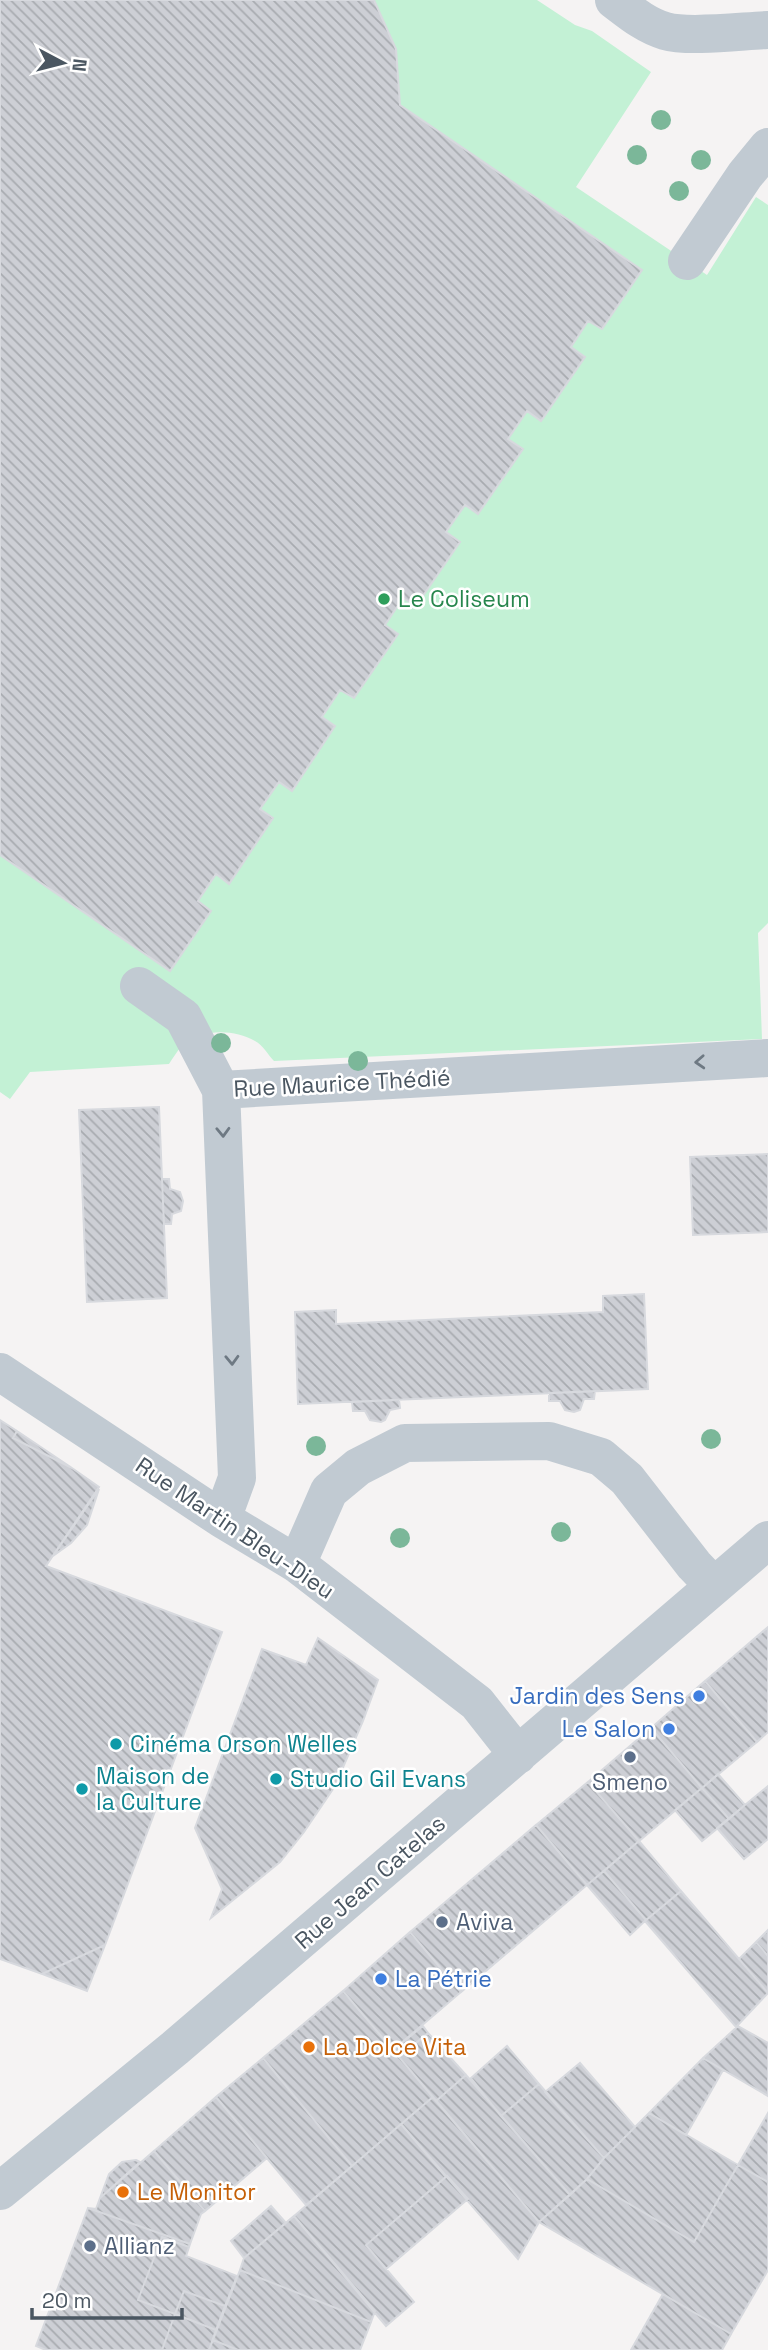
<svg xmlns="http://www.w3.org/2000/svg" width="768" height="2350" font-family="'Space Grotesk',sans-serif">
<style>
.green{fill:#c3f1d5}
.building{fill:url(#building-back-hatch);stroke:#d7d9de;stroke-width:2}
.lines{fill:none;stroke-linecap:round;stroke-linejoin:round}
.minor{stroke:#c1cad2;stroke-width:38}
.tree{fill:#7bb799}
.oneway{stroke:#6e7983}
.leisure-dot{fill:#2e9e5b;stroke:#fff;stroke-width:2.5}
.shop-dot{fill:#3f7fe0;stroke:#fff;stroke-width:2.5}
.culture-dot{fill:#0f9aa8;stroke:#fff;stroke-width:2.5}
.service-dot{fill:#5c6f8a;stroke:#fff;stroke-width:2.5}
.food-dot{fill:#e8710a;stroke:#fff;stroke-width:2.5}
.labels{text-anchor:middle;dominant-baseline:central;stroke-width:5;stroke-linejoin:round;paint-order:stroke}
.leisure-label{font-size:23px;fill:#27864d;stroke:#fff;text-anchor:start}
.street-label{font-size:23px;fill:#4a5661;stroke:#fff}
.shop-label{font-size:23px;fill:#366cbe;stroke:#fff;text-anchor:end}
.culture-label{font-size:23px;fill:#0d838f;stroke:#fff;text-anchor:start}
.service-label{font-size:23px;fill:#4e5e75;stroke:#fff;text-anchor:start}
.food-label{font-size:23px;fill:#c56008;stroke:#fff;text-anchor:start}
</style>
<defs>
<pattern id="building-back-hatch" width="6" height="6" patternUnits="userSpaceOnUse" patternTransform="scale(1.75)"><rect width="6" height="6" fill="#cdcfd5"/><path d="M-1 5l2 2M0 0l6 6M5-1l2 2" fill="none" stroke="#a8abb0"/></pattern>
</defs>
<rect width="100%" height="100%" fill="#f5f3f3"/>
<path class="green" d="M 0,0 L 537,0 L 575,25 L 592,31 L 651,72 L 576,187 L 707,275 L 756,197 L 768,205 L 768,923 L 758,933 L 762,1039 L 274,1061 C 268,1055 263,1045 255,1041 C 234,1029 201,1028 182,1046 C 177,1051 173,1058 169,1064 L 30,1072 L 10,1099 L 0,1092 Z"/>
<path class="building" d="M 0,0 L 374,0 L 396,49 L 400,105 L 642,270 L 602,329 L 588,321 L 571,347 L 585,357 L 541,421 L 527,411 L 508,439 L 523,449 L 478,514 L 465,505 L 446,532 L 460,542 L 416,606 L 403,598 L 385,625 L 398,634 L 354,698 L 340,690 L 322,717 L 335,726 L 292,791 L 279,782 L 260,809 L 273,818 L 229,884 L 216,874 L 198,901 L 211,911 L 170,971 L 0,855 Z
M 159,1107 L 167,1298 L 87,1302 L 79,1110 Z
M 768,1154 L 768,1232 L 693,1235 L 690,1157 Z
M 162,1179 L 169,1179 L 170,1189 L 180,1192 L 183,1201 L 181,1211 L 172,1214 L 171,1224 L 164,1224 Z
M 644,1294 L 648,1389 L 298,1404 L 295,1312 L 336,1310 L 336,1324 L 603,1312 L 603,1296 Z
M 595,1391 L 594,1399 L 584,1399 L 580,1410 L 574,1412 L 565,1410 L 560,1401 L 549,1401 L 549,1393 Z
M 399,1400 L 400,1408 L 390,1410 L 385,1420 L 381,1422 L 370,1420 L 365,1411 L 353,1411 L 352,1402 Z
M 0,1420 L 17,1431 L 13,1438 L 72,1468 L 99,1487 L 46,1566 L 222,1632 L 105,1945 L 42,1974 L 0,1959 Z
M 17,1431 L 72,1468 L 13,1438 Z
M 99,1489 L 87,1525 L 71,1543 L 53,1556 Z
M 768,1627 L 768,1732 L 757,1742 L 705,1681 Z
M 318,1638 L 378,1680 L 363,1721 L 335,1786 L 304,1832 L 280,1862 L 211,1918 L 222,1889 L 195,1828 L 262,1649 L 306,1665 Z
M 705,1681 L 757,1742 L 702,1788 L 651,1728 Z
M 651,1728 L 702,1788 L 639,1841 L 588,1782 Z
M 718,1774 L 745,1805 L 729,1819 L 702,1788 Z
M 588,1782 L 639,1841 L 587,1885 L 536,1825 Z
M 768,1786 L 768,1839 L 744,1859 L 717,1828 Z
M 702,1788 L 729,1819 L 702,1841 L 675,1810 Z
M 536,1825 L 587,1885 L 461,1992 L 410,1932 Z
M 639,1841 L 681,1891 L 646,1920 L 604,1871 Z
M 604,1871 L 646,1920 L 630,1935 L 587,1885 Z
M 681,1891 L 768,1993 L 736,2027 L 645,1921 Z
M 768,1930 L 768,1956 L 756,1942 Z
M 410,1932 L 461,1992 L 393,2050 L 343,1991 Z
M 756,1942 L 768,1956 L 768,1993 L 739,1959 Z
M 105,1945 L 87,1991 L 42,1974 Z
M 343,1991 L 433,2097 L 352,2166 L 263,2058 Z
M 423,2026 L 428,2033 L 399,2057 L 393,2050 Z
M 738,2026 L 768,2043 L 768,2096 L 703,2058 Z
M 428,2033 L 466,2075 L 436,2101 L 399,2057 Z
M 507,2046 L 539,2084 L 501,2116 L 471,2078 Z
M 263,2058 L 352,2166 L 306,2205 L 216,2097 Z
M 703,2058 L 723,2070 L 686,2135 L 649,2113 Z
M 580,2063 L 635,2127 L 604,2158 L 545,2092 Z
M 466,2075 L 570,2195 L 539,2222 L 436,2101 Z
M 539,2084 L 604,2158 L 587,2179 L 570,2195 L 501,2116 Z
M 216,2097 L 267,2158 L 205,2211 L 154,2151 Z
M 433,2097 L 539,2222 L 518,2259 L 401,2124 Z
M 649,2113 L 738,2165 L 694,2242 L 587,2179 L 604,2158 Z
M 768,2113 L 768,2182 L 738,2165 Z
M 401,2124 L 446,2177 L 366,2245 L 414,2302 L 386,2326 L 294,2216 Z
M 154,2151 L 205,2211 L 201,2214 L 190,2244 L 88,2208 L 96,2209 L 100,2198 Z
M 136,2160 L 140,2162 L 100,2198 L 109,2174 L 122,2162 Z
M 738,2165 L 768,2182 L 768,2270 L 731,2334 L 539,2222 L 587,2179 L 694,2242 Z
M 447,2176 L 468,2199 L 386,2269 L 366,2245 Z
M 271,2206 L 286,2223 L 244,2258 L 231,2241 Z
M 88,2208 L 190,2244 L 189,2247 L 162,2237 L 138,2300 L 175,2314 L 162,2350 L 46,2350 L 36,2346 Z
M 294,2216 L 375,2311 L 371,2322 L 240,2270 L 244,2258 Z
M 162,2237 L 189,2247 L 186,2256 L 237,2276 L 225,2306 L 184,2291 L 175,2314 L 138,2300 Z
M 240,2270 L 371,2322 L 360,2350 L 238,2350 L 213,2340 Z
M 184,2291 L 225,2306 L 216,2330 L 175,2314 Z
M 663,2294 L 731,2334 L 722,2350 L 631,2350 Z
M 175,2314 L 216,2330 L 209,2350 L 162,2350 Z
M 213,2340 L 238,2350 L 209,2350 Z"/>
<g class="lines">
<path class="minor" d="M 614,0 C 630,12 645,25 665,31 C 689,38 742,31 768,30
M 687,261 L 745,175 L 768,147
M 139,986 L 183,1017 L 221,1090
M 0,1372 L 222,1519 L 297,1564 L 477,1703 L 518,1755
M 222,1519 L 237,1478 L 221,1090 L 768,1058
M 297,1564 L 329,1491 L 358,1467 L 405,1443 L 549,1441 L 601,1457 L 627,1479 L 694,1565 L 714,1586
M 0,2191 L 175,2048 L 768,1540"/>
</g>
<g class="tree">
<circle cx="661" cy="120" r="10"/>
<circle cx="637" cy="155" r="10"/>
<circle cx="701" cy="160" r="10"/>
<circle cx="679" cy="191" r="10"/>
<circle cx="221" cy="1043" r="10"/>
<circle cx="358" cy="1061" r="10"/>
<circle cx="711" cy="1439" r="10"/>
<circle cx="316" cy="1446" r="10"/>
<circle cx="561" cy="1532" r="10"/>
<circle cx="400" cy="1538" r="10"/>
</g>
<defs><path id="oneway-chevron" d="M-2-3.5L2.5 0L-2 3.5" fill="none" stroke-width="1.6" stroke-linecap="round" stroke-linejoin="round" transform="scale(1.75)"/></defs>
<g class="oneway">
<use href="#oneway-chevron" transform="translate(700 1062) rotate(177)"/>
<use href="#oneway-chevron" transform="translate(223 1132) rotate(88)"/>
<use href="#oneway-chevron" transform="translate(232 1360) rotate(88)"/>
</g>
<circle class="leisure-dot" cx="384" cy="599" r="7"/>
<g class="shop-dot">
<circle cx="699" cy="1696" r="7"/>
<circle cx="669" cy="1729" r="7"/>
<circle cx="381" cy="1979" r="7"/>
</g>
<g class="culture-dot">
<circle cx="116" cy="1744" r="7"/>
<circle cx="276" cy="1779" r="7"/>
<circle cx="82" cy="1789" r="7"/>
</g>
<g class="service-dot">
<circle cx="630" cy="1757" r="7"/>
<circle cx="442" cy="1922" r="7"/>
<circle cx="90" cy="2246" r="7"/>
</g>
<g class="food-dot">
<circle cx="309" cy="2047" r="7"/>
<circle cx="123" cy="2192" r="7"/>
</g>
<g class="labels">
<g class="leisure-label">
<text x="398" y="599">Le Coliseum</text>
</g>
<g class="street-label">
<text transform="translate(342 1083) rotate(-3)">Rue Maurice Thédié</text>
<text transform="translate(235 1528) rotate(34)">Rue Martin Bleu-Dieu</text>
<text transform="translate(370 1882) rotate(-41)">Rue Jean Catelas</text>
</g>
<g class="shop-label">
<text x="685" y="1696">Jardin des Sens</text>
<text x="655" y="1729">Le Salon</text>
<text x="395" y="1979" text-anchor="start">La Pétrie</text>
</g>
<g class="culture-label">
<text x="130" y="1744">Cinéma Orson Welles</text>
<text x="96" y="1776">Maison de<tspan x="96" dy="26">la Culture</tspan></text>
<text x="290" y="1779">Studio Gil Evans</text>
</g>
<g class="service-label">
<text x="630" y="1782" text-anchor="middle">Smeno</text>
<text x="456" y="1922">Aviva</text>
<text x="104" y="2246">Allianz</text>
</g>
<g class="food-label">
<text x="323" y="2047">La Dolce Vita</text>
<text x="137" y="2192">Le Monitor</text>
</g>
</g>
<g transform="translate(63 63) rotate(97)" stroke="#ffffff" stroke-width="5" paint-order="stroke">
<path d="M0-5L12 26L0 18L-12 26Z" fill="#4a5661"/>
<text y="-10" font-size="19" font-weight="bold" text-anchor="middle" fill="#4a5661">N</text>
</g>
<path d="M32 2308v10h150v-10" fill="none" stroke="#4a5661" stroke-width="3.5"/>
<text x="42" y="2308" font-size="21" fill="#4a5661" stroke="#ffffff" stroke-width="5" paint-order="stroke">20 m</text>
</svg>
